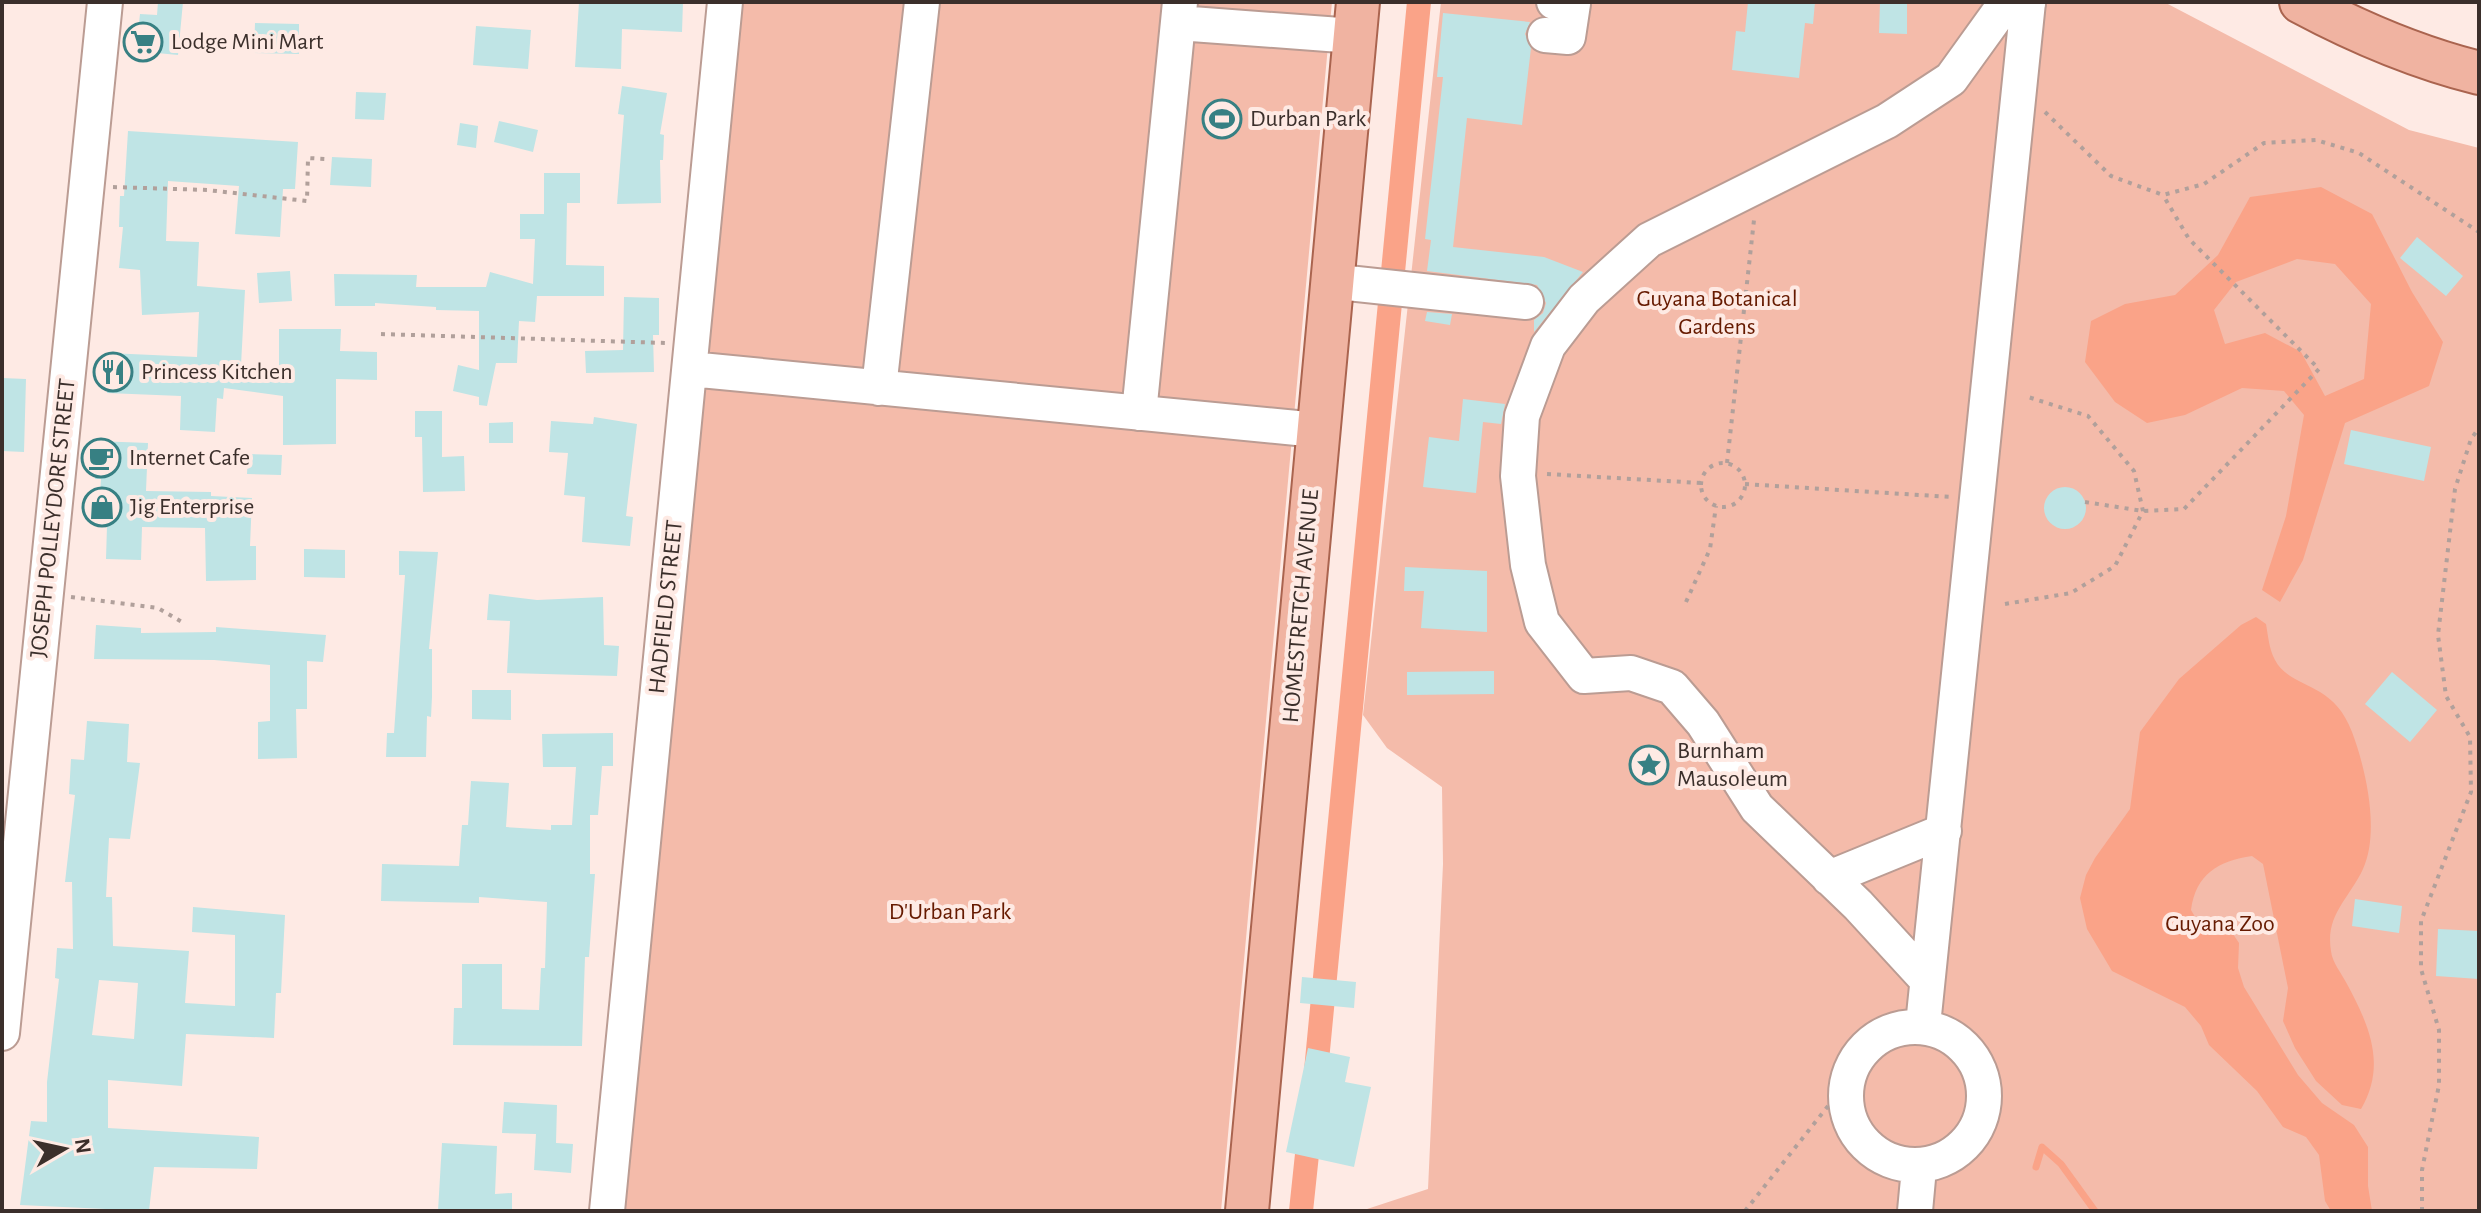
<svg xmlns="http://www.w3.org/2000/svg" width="2481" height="1213" font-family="'Alegreya Sans',sans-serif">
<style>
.green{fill:#f4bbaa}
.water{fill:#faa388;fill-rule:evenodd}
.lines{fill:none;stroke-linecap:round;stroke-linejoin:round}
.stream{stroke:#faa388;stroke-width:7}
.canal{stroke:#faa388;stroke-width:24}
.building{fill:#bfe4e5;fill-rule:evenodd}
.minor-casing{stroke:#bb9c93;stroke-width:38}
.major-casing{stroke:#aa644f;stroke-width:46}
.path{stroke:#b1a09b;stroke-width:4;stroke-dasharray:4 6;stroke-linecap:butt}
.minor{stroke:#fff;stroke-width:34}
.major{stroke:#f0b3a1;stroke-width:42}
.labels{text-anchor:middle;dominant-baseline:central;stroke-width:8;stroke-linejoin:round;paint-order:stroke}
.poi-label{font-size:24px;fill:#3b2f2b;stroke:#feeae4;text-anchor:start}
.park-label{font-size:24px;fill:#661a00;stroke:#feeae4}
.street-label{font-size:24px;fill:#3b2f2b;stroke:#feeae4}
</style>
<rect width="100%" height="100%" fill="#feeae4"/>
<path class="green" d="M 742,2 L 1332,2 L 1221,1211 L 623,1211 Z
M 1441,2 L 2164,2 L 2409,130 L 2479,148 L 2479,1211 L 1361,1211 L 1428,1189 L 1443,864 L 1442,787 L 1387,748 L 1363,715 Z"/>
<path class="water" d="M 2321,187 L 2372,214 L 2412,292 L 2443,342 L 2429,386 L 2345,423 L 2303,560 L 2280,602 L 2262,590 L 2286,516 L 2304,415 L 2284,391 L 2242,388 L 2185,415 L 2147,423 L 2115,402 L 2085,362 L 2091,321 L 2125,304 L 2175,295 L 2218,255 L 2250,197 ZM 2297,259 L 2335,264 L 2371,304 L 2364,379 L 2325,396 L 2301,352 L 2265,333 L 2225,344 L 2214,310 L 2236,282 Z
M 2256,617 L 2266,624 C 2268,635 2269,649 2275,660 C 2291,690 2333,680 2352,732 C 2366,769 2380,832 2363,869 C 2349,899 2325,915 2331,951 C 2332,962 2342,974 2347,984 C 2369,1025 2387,1065 2361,1109 L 2342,1105 L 2316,1081 L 2295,1048 L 2283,1021 L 2288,988 L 2263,864 L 2252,856 C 2218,861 2196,874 2191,910 L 2201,927 L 2233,934 L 2239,943 L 2238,968 L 2244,987 L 2298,1075 L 2322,1103 L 2354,1125 L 2368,1147 L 2368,1186 L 2372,1211 L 2331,1211 L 2325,1201 L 2319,1155 L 2306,1137 L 2283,1127 L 2257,1091 L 2209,1045 L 2201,1026 L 2185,1007 L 2112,971 L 2087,929 L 2080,898 L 2086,875 L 2095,858 L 2130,809 L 2140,732 L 2179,679 L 2241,625 Z"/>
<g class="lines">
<path class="stream" d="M 2036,1167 L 2042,1147 L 2061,1164 L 2095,1211"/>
<path class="canal" d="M 1315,1081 L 1419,2
M 1301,1211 L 1310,1126"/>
</g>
<path class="building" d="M 158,2 L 183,2 L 178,55 L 136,51 L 140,14 L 157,15 Z
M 579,2 L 683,2 L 682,32 L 622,29 L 621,69 L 575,67 Z
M 1748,2 L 1815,2 L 1813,24 L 1805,23 L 1799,78 L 1732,70 L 1736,31 L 1745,32 Z
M 1880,2 L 1907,2 L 1907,34 L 1879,33 Z
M 1443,13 L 1530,22 L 1525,34 L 1531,48 L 1522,125 L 1467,118 L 1453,247 L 1544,257 L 1583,272 L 1534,332 L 1534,320 L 1543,313 L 1546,303 L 1537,285 L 1427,271 L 1431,240 L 1425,239 L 1443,77 L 1437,77 Z
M 255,23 L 299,24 L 299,54 L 254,53 Z
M 476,26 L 531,30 L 528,69 L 473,65 Z
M 622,86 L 667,93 L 660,134 L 664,135 L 663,160 L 660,160 L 661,203 L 617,204 L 624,115 L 618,114 Z
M 356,92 L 386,93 L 384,120 L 355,119 Z
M 499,121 L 538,130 L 533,152 L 494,142 Z
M 460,123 L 478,126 L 476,148 L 457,145 Z
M 128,131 L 298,142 L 295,189 L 283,189 L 280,237 L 235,234 L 239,186 L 168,181 L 166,241 L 199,242 L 197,286 L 245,290 L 241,365 L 279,370 L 279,329 L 341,329 L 340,351 L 377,352 L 377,380 L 336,379 L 336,444 L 283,445 L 283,396 L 224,388 L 223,399 L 217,398 L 215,432 L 180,430 L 181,396 L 107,393 L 108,353 L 197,357 L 199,312 L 142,315 L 140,270 L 119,268 L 123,227 L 119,227 L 120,196 L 124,196 Z
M 332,157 L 372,159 L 371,187 L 330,185 Z
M 544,173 L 580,173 L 580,203 L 567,203 L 566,265 L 604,266 L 604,296 L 537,296 L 535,322 L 519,321 L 517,363 L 496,363 L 487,406 L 479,405 L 479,397 L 453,391 L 458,365 L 479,370 L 479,311 L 436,310 L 436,307 L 375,303 L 375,306 L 335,306 L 334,274 L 417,275 L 416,287 L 486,287 L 490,272 L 533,284 L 535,239 L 520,239 L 520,214 L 544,214 Z
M 2417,237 L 2463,276 L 2446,296 L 2400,258 Z
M 290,271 L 292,301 L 259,303 L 257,273 Z
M 624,297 L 659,298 L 659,335 L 653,335 L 654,372 L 586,373 L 585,351 L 623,350 Z
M 1427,312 L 1452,314 L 1450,325 L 1425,321 Z
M 2,378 L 26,379 L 24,452 L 2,451 Z
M 1463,399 L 1505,404 L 1501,424 L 1483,422 L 1476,493 L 1423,487 L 1429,437 L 1459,441 Z
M 415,411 L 442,411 L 442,457 L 464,456 L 465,491 L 423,492 L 422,437 L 415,437 Z
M 594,417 L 637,424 L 626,516 L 633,517 L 630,546 L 582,542 L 585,497 L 564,495 L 568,453 L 549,452 L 551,421 L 593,424 Z
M 513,422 L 513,443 L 489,443 L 489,423 Z
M 2351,430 L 2431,447 L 2424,481 L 2344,464 Z
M 96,441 L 148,443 L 146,491 L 211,492 L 211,496 L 252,498 L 250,546 L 256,546 L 256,580 L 206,581 L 205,528 L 142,527 L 141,560 L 106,559 L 107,526 L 98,526 L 101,479 L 95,479 Z
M 248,454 L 282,455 L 281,475 L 247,474 Z
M2044 508a21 21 0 1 1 42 0a21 21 0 1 1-42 0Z
M 304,549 L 345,550 L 345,578 L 304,577 Z
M 399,551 L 438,552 L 429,649 L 432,649 L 432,697 L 431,717 L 427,716 L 426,757 L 386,757 L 387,733 L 394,733 L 405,575 L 399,575 Z
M 1405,567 L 1487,571 L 1487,632 L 1421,628 L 1424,591 L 1404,591 Z
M 489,594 L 537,600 L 603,597 L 604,645 L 619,646 L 617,676 L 507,673 L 510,621 L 487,620 Z
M 96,625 L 141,628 L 141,633 L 216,632 L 216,627 L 326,635 L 323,662 L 307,661 L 307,709 L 296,709 L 297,758 L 258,759 L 258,722 L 270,721 L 270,665 L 214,660 L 94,659 Z
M 1494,671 L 1494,694 L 1407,695 L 1407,672 Z
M 2392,672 L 2437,710 L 2410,742 L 2365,704 Z
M 472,690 L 511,690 L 511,720 L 472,719 Z
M 87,721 L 129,724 L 127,762 L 140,763 L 130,839 L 109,838 L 106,897 L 112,897 L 113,946 L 189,951 L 185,1003 L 235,1006 L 235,935 L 192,932 L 193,907 L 285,915 L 281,993 L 276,993 L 274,1038 L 186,1034 L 182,1086 L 108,1080 L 108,1128 L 259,1137 L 257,1169 L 154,1167 L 149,1211 L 20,1205 L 31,1121 L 47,1122 L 47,1082 L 59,979 L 55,978 L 57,948 L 73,949 L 72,882 L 65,882 L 75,795 L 69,794 L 71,759 L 84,760 ZM 99,980 L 138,983 L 134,1039 L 92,1035 Z
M 613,733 L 613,766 L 602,766 L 598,815 L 590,815 L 590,874 L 595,874 L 589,957 L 585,957 L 582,1046 L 453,1045 L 454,1008 L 462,1008 L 462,964 L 502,964 L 502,1009 L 539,1010 L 541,968 L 545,968 L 547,902 L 479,897 L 479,903 L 381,901 L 382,864 L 459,866 L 462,825 L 468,825 L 471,781 L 509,783 L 506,827 L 551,830 L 551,825 L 572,825 L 576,767 L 543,767 L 542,734 Z
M 2355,899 L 2402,906 L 2399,933 L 2352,926 Z
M 2438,929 L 2479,931 L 2479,979 L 2436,976 Z
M 1302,977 L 1356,982 L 1354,1008 L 1300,1003 Z
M 1308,1048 L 1350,1057 L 1345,1082 L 1371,1087 L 1354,1167 L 1286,1152 Z
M 504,1102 L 557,1105 L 556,1143 L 573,1144 L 571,1173 L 534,1170 L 536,1134 L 502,1133 Z
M 442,1143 L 497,1146 L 495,1194 L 512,1193 L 512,1211 L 438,1211 Z"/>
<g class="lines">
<defs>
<path id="minor" d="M 1178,23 L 1354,36
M 1545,35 L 1568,37 L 1573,4 L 1554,2
M 1329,281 L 1526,302
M 690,369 L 1317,430
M 879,388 L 922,2
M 1139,413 L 1180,2
M 1829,878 L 1944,831
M 1926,979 L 1858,905 L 1757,808 L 1703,723 L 1672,687 L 1631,673 L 1584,676 L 1542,622 L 1528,565 L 1518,476 L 1522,416 L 1548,346 L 1584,299 L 1649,240 L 1887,121 L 1951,79 L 2000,11 L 2028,4
M 1923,1025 L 2028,2
M1846 1096a69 69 0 1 1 138 0a69 69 0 1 1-138 0Z
M 2,1033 L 105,2
M 607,1211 L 725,2
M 1915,1211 L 1919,1168"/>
<path id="major" d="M 2301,2 C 2359,33 2415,57 2479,73
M 1247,1211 L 1358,2"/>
</defs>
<use href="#minor" class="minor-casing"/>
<use href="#major" class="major-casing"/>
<path class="path" d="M 2045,112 L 2111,176 L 2163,195 L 2204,184 L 2264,143 L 2316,140 L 2359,153 L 2479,232
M 113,187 L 207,190 L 307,201 L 308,158 L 326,159
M 381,334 L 666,343
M1701 485a22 22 0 1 1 44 0a22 22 0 1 1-44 0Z
M 1727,463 L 1754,220
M 1547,474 L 1701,483
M 1745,484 L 1951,497
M 2085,502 L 2143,511 L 2184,509 L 2319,369 L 2189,239 L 2163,195
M 71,597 L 158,608 L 182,622
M 1686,602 L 1710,549 L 1716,506
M 2005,604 L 2071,593 L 2115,566 L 2143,511 L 2134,471 L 2088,416 L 2025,396
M 1745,1211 L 1847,1082
M 2422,1211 L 2422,1170 L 2439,1085 L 2439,1030 L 2421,969 L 2421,921 L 2471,792 L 2470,737 L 2446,696 L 2438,635 L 2455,489 L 2471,439 L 2479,428"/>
<use href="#minor" class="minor"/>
<use href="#major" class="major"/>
</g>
<defs>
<symbol id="supermarket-ring" viewBox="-11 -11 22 22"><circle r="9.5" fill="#feeae4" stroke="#378083" stroke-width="1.5"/><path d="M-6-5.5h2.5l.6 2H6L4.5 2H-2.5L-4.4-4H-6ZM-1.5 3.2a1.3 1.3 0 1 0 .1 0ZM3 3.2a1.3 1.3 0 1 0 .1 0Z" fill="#378083"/></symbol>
<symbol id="stadium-ring" viewBox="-11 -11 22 22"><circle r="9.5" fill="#feeae4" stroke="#378083" stroke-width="1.5"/><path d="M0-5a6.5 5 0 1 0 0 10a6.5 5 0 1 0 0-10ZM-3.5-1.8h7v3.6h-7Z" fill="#378083"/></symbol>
<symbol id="restaurant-ring" viewBox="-11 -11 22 22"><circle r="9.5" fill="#feeae4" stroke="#378083" stroke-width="1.5"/><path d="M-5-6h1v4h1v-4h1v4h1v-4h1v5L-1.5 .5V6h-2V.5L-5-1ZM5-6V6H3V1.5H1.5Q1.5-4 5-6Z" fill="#378083"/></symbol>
<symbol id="cafe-ring" viewBox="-11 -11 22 22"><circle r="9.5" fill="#feeae4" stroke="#378083" stroke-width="1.5"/><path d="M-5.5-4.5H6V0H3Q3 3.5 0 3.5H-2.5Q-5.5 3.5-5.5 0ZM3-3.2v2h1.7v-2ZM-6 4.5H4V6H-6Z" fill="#378083"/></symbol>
<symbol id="shop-ring" viewBox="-11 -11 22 22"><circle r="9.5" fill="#feeae4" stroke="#378083" stroke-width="1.5"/><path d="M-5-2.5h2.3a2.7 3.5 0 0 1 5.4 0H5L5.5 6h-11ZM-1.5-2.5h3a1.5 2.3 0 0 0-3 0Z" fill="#378083"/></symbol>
<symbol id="sight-ring" viewBox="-11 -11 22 22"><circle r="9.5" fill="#feeae4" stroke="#378083" stroke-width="1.5"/><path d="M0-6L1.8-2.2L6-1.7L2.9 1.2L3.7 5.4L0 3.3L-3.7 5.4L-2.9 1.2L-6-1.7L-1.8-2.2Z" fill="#378083"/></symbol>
</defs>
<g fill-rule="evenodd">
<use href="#supermarket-ring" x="121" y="20" width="44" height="44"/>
<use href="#stadium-ring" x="1200" y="97" width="44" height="44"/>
<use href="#restaurant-ring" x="91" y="350" width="44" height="44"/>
<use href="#cafe-ring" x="79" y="436" width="44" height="44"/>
<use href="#shop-ring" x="80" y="485" width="44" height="44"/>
<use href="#sight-ring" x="1627" y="743" width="44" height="44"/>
</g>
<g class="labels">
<g class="poi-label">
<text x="171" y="42">Lodge Mini Mart</text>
<text x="1250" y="119">Durban Park</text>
<text x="141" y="372">Princess Kitchen</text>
<text x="129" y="458">Internet Cafe</text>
<text x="130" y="507">Jig Enterprise</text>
<text x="1677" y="751">Burnham<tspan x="1677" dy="28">Mausoleum</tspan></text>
</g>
<g class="park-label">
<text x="1717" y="299">Guyana Botanical<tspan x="1717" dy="28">Gardens</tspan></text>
<text x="950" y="912">D'Urban Park</text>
<text x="2220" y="924">Guyana Zoo</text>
</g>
<g class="street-label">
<text transform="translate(53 518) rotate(-84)">JOSEPH POLLEYDORE STREET</text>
<text transform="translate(1301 606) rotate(-85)">HOMESTRETCH AVENUE</text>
<text transform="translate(666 607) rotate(-84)">HADFIELD STREET</text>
</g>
</g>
<rect width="2481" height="1213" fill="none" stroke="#3b2f2b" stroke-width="8"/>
<g transform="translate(64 1149) rotate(81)" stroke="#feeae4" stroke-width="6" paint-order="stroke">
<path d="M0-6L14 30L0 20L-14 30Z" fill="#3b2f2b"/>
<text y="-12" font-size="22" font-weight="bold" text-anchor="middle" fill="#3b2f2b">N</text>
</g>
</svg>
